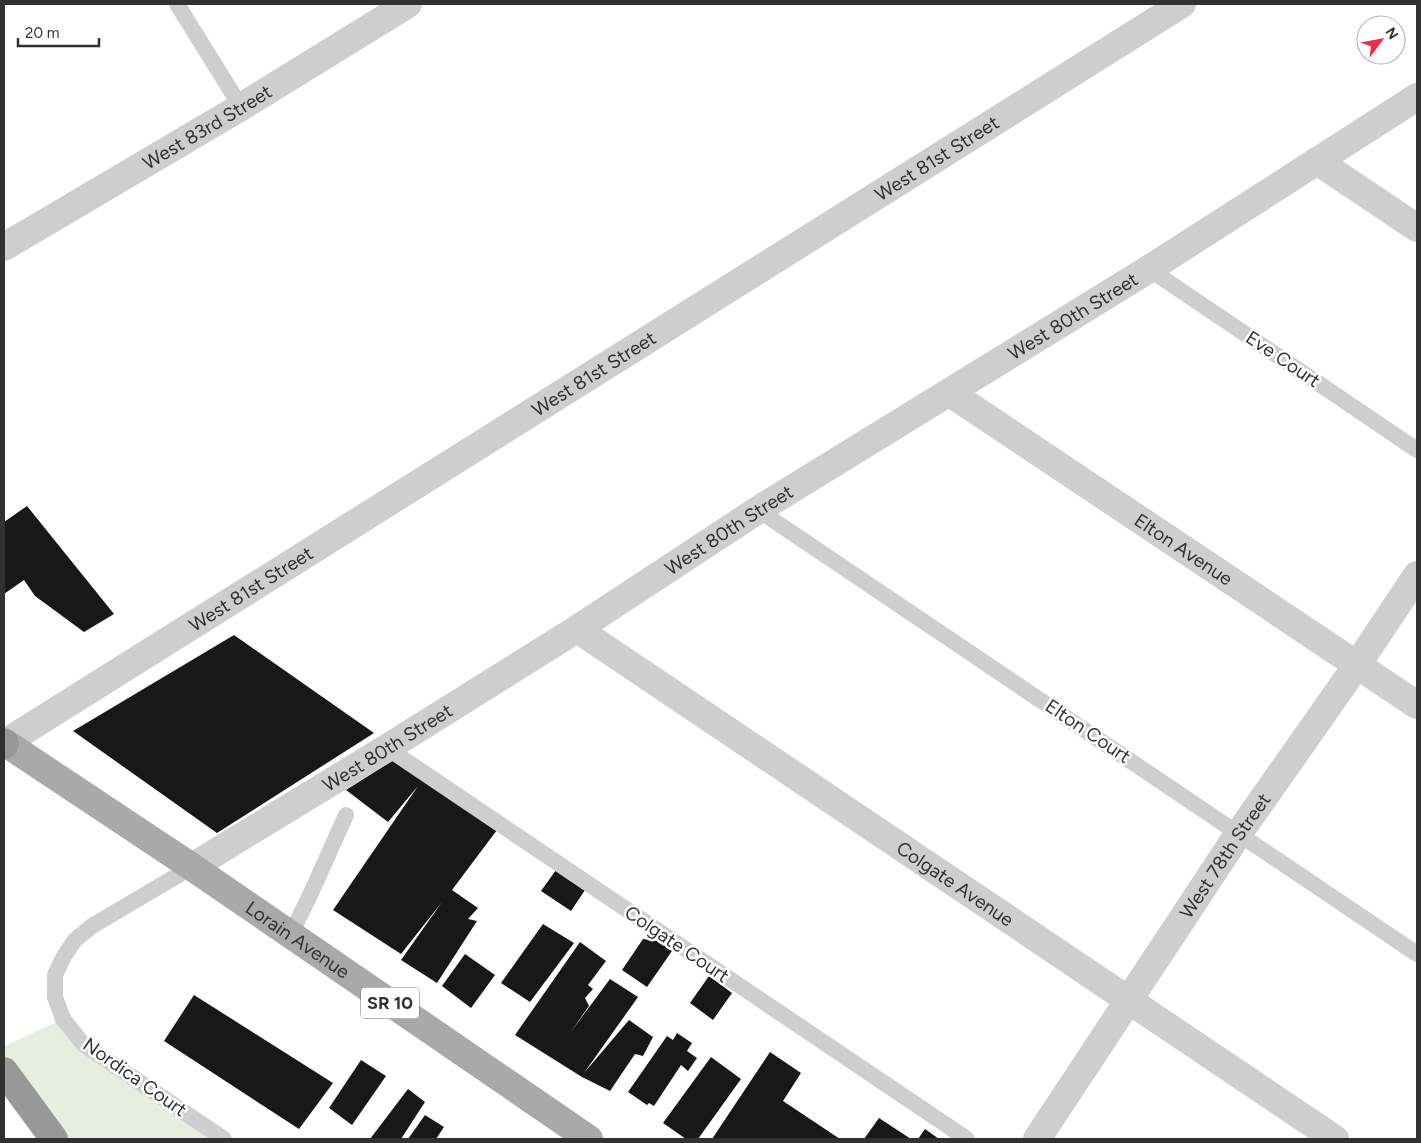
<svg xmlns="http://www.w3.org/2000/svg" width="1421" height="1143" font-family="Figtree,sans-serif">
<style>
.green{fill:#e8eedf}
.building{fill:#181818}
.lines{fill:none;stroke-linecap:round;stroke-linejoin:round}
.service{stroke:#cecece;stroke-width:16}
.minor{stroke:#cecece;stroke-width:28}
.primary{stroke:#a9a9a9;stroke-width:28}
.motorway{stroke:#989898;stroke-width:28}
.labels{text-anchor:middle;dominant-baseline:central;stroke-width:5;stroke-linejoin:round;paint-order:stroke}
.shield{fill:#fff;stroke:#6f6f6f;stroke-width:1}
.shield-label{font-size:18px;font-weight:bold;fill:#313131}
.street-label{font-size:19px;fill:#313131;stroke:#fff}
</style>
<rect width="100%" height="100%" fill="#fff"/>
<path class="green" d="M 63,1019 L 83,1044 L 224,1139 L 54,1139 L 4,1071 L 4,1046 Z"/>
<path class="building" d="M 27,506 L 114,614 L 84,632 L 35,596 L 24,580 L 4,594 L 4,522 Z
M 234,635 L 374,733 L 217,833 L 73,731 Z
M 395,759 L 497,830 L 452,890 L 478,908 L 468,919 L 477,921 L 437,983 L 401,960 L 442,902 L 401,954 L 333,910 L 418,786 L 388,822 L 346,790 Z
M 556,870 L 585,890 L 571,911 L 541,891 Z
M 543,924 L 574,943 L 530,1002 L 501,983 Z
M 643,939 L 658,941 L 672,951 L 647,987 L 622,970 Z
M 580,942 L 606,961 L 588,985 L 593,989 L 585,998 L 589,1006 L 570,1033 L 610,979 L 638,997 L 584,1073 L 629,1020 L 653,1037 L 643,1056 L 635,1054 L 610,1091 L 582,1077 L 515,1035 Z
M 465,954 L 495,975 L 471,1008 L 442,986 Z
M 709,976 L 732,993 L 713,1020 L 690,1003 Z
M 194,995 L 333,1083 L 299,1129 L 164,1041 Z
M 677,1033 L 692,1043 L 687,1051 L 697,1058 L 688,1071 L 681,1065 L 654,1106 L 649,1103 L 647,1105 L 628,1092 L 667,1036 L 673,1040 Z
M 770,1052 L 801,1073 L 783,1101 L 840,1139 L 712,1139 Z
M 711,1057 L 741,1079 L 698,1139 L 686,1139 L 663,1123 Z
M 361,1060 L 386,1076 L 352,1125 L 329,1108 Z
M 408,1089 L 425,1102 L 401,1139 L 370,1139 Z
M 425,1115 L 444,1127 L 436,1139 L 408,1139 Z
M 879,1118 L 911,1139 L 864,1139 Z
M 925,1129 L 939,1139 L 918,1139 Z"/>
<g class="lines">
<path class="service" d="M 177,4 L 241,107
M 1149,269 L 1417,450
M 758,510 L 1417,954
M 387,748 L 967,1139
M 192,867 L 92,926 L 75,940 L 64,956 L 55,975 L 55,997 L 63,1019 L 83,1044 L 224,1139
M 291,934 L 311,893 L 346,815"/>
<g class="minor">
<path d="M 1317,161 L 1417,228"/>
<path id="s1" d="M 4,247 L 241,107 L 408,4"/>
<path id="s2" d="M 950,393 L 1417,705"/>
<path id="s3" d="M 577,629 L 1335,1139"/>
<path id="s4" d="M 5,743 L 1182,4"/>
<path id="s5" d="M 192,867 L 387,748 L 577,629 L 758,510 L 1149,269 L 1417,97"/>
<path id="s6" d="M 1037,1139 L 1239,833 L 1357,665 L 1417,575"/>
</g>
<path class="primary" id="s7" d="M 4,742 L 192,867 L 589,1139"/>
<path class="motorway" d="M 4,745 L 5,743
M 4,1071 L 54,1139"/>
</g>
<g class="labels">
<rect class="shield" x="361" y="987.5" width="58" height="31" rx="4"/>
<g class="shield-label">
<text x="390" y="1003">SR 10</text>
</g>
<g class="street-label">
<text stroke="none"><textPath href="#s1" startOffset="236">West 83rd Street</textPath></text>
<text stroke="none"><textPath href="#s4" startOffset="1100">West 81st Street</textPath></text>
<text stroke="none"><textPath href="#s5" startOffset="1039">West 80th Street</textPath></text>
<text transform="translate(1283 359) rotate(34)">Eve Court</text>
<text stroke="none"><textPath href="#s4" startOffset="695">West 81st Street</textPath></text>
<text stroke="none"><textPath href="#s5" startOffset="634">West 80th Street</textPath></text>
<text stroke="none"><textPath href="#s2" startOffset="281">Elton Avenue</textPath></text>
<text stroke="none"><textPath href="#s4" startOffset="290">West 81st Street</textPath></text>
<text transform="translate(1088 731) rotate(34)">Elton Court</text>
<text stroke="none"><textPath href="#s5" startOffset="229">West 80th Street</textPath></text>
<text stroke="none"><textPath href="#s6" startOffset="340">West 78th Street</textPath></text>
<text stroke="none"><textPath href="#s3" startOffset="456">Colgate Avenue</textPath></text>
<text stroke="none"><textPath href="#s7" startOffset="354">Lorain Avenue</textPath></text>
<text transform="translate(677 944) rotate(34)">Colgate Court</text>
<text transform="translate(135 1077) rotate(35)">Nordica Court</text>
</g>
</g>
<rect width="1421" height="1143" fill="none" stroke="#313131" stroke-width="10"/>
<g transform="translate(1381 40) rotate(58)"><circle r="24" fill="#ffffff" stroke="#adadad"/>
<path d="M0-4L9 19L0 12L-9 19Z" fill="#ed2e42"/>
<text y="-8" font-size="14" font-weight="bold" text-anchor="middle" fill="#313131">N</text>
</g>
<path d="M18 38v8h81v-8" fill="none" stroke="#313131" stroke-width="2.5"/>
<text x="25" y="38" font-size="15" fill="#313131" stroke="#ffffff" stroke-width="4" paint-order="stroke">20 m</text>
</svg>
